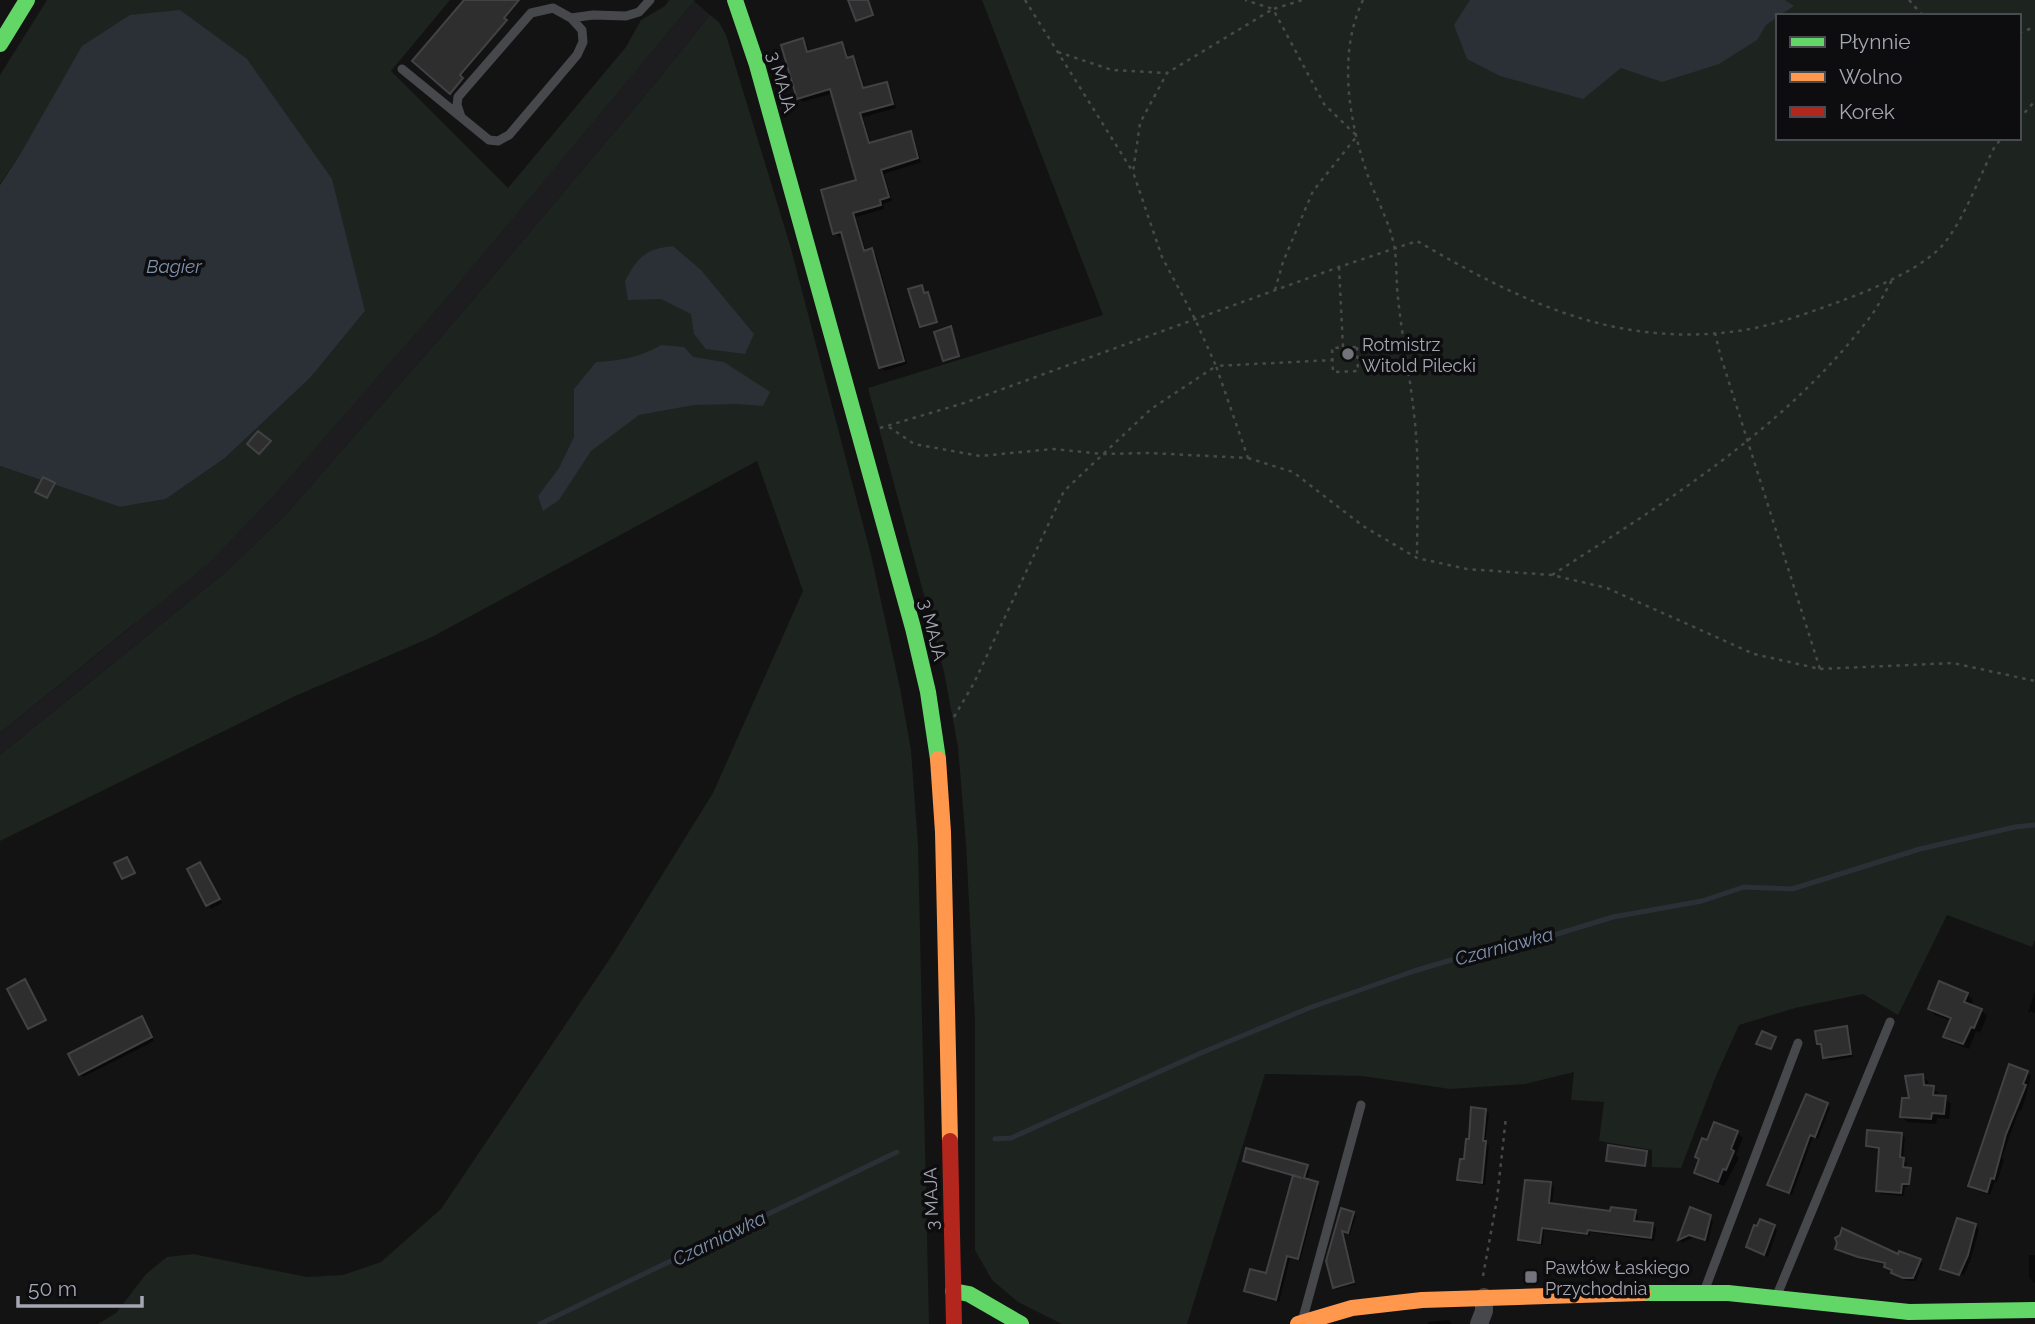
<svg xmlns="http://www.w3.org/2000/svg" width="2035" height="1324" font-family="Raleway,sans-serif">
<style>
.built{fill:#1d1d1f}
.green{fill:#1d231e;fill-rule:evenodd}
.water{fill:#2b3037}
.shadow{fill:#0007}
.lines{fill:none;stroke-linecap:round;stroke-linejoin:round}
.stream{stroke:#2b3037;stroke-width:5}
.building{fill:#2e2e2e;stroke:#424246;stroke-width:2}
.path{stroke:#49494d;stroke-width:2.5;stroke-dasharray:3.5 5;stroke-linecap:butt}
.lane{stroke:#47484c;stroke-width:9}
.street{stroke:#47484c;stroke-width:18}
.fast{stroke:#63d668;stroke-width:16}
.slow{stroke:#ff974d;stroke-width:16}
.jam{stroke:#b3261e;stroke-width:16}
.poi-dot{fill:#72737b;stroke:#0d0d0f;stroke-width:2.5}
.labels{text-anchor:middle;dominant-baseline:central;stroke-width:7;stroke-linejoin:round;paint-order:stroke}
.street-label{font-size:18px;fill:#a5a7b3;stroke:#0d0d0f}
.poi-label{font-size:18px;fill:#a5a7b3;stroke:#0d0d0f;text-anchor:start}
.water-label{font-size:19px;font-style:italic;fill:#7e90ac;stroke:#0d0d0f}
</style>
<rect width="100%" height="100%" fill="#131313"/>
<path class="built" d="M 694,1 L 710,15 L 643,98 L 455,321 L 288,512 L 227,571 L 0,755 L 0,733 L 132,626 L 553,169 Z"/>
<path class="green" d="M 47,0 L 450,0 L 391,71 L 508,188 L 626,47 L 641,20 L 665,6 L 669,0 L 695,0 L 437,309 L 276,493 L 209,563 L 0,733 L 0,466 L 120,507 L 166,499 L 225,458 L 311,377 L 365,311 L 355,278 L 21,153 L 0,184 L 0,75 Z
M 982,0 L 2035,0 L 2035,940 L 2032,947 L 1947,915 L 1898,1015 L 1863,994 L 1795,1008 L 1739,1025 L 1716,1076 L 1681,1168 L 1652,1167 L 1652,1150 L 1599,1141 L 1604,1102 L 1571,1100 L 1574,1072 L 1525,1084 L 1450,1089 L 1362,1076 L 1265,1074 L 1187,1324 L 1062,1324 L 1018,1302 L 992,1280 L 975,1250 L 975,1020 L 966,844 L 958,747 L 944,672 L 931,621 L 868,388 L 1103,315 ZM 1778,16 L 2019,16 L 2019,138 L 1778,138 Z
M 710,15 L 719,22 L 726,35 L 790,245 L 871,555 L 900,688 L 911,750 L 918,845 L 929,1324 L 98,1324 L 116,1313 L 146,1274 L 167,1257 L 193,1254 L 307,1277 L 343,1275 L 381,1262 L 441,1209 L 613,954 L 713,793 L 803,591 L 757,461 L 432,637 L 293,697 L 0,841 L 0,755 L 227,571 L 288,512 L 455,321 L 643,98 Z"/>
<path class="water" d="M 1470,0 L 1785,0 L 1794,6 L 1766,25 L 1757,40 L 1719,64 L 1662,82 L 1621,68 L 1583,99 L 1500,76 L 1467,59 L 1454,25 Z
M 180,10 L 247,59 L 332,179 L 365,311 L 311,377 L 225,458 L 166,499 L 120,507 L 0,466 L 0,185 L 21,153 L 82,46 L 130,15 Z
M 673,246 L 701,270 L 754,334 L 745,354 L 706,349 L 694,334 L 691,314 L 661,299 L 628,300 L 625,281 C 638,257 645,249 673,246 Z
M 661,345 L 684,347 L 693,357 L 724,362 L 770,392 L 763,406 L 737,404 L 694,405 L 639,415 L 591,451 L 559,500 L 543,511 L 538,496 L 559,468 L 574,437 L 574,389 L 596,362 C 620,361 641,357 661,345 Z"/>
<path class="shadow" d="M 466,0 L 517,0 L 519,2 L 504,20 L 506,22 L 460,78 L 463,80 L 452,94 L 415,61 Z
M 802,40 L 807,44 L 809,53 L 842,44 L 846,48 L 849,59 L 852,58 L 857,62 L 865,89 L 886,84 L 890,88 L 896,108 L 863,117 L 871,144 L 910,133 L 914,137 L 921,162 L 884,174 L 892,201 L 883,204 L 884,209 L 856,217 L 866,252 L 872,250 L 876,254 L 907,364 L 885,371 L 881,367 L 844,236 L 839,237 L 835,233 L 858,181 L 833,93 L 803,102 L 799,98 Z
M 203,868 L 222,903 L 211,909 L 189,869 Z
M 2035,992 L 2035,1013 L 2030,1011 L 2030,1013 L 2028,1012 Z
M 1967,994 L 1973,1000 L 1970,1006 L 1981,1010 L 1987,1016 L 1980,1033 L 1976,1031 L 1969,1049 L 1951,1042 L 1945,1036 L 1952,1021 L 1935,1015 L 1930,1009 Z
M 145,1022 L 154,1041 L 83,1077 L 80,1074 Z
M 1846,1028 L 1849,1031 L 1853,1057 L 1829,1061 L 1819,1043 Z
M 2027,1072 L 2031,1076 L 2025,1100 L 2021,1111 L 2019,1110 L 2002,1158 L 2004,1160 L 1997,1182 L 1995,1181 L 1990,1195 L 1973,1189 L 1970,1185 Z
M 1922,1076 L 1928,1081 L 1929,1087 L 1933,1088 L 1939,1094 L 1939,1097 L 1945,1098 L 1951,1104 L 1949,1119 L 1937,1118 L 1936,1124 L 1907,1122 L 1901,1116 L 1911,1100 Z
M 1827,1104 L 1830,1107 L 1818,1139 L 1813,1137 L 1792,1195 L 1773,1187 L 1769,1184 Z
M 1486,1111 L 1489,1114 L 1485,1143 L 1489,1146 L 1485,1185 L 1462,1182 L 1459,1179 L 1470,1141 Z
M 1737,1133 L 1743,1138 L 1736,1155 L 1739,1158 L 1724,1186 L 1702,1178 L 1696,1172 L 1708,1142 Z
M 1901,1135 L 1905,1138 L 1903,1159 L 1907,1163 L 1906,1169 L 1911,1170 L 1909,1170 L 1907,1187 L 1905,1186 L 1904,1196 L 1881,1194 L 1878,1191 L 1881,1150 L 1871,1149 L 1867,1146 Z
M 1646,1153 L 1646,1166 L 1608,1161 Z
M 1245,1160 L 1307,1167 L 1310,1170 L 1307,1181 L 1320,1186 L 1300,1261 L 1290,1258 L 1279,1302 L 1249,1294 L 1246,1291 L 1267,1276 L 1295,1177 L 1248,1163 Z
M 1550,1184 L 1554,1187 L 1552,1205 L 1612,1213 L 1635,1212 L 1638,1215 L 1638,1223 L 1653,1225 L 1656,1228 L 1654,1241 L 1590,1232 L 1590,1236 L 1544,1230 L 1543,1245 L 1523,1243 L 1520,1240 Z
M 1342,1210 L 1356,1216 L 1350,1234 L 1343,1232 L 1356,1284 L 1337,1289 L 1334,1287 Z
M 1691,1210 L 1713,1221 L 1708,1242 L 1694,1237 L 1682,1243 L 1680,1240 Z
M 1774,1226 L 1777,1230 L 1768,1257 L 1748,1247 Z
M 1975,1226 L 1979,1229 L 1971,1259 L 1964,1275 L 1943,1268 L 1943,1270 L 1942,1269 Z
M 1837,1248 L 1920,1260 L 1923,1263 L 1916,1281 L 1908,1281 L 1896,1276 L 1886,1265 L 1863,1260 Z
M 2029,1255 L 2035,1255 L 2035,1283 L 2029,1278 Z
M 1449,1320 L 1452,1324 L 1428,1324 L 1428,1322 Z"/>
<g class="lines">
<path class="stream" d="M 995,1139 L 1011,1138 L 1201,1053 L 1309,1008 L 1414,971 L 1485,950 L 1518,946 L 1613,917 L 1702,901 L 1744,887 L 1792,889 L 1920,849 L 2015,827 L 2035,825
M 540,1324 L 897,1152"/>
</g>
<path class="building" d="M 464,0 L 519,0 L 504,18 L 507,20 L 460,75 L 463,78 L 450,94 L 412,61 Z
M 848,0 L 868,0 L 873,15 L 856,21 Z
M 803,38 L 807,52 L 842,42 L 847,58 L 853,56 L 863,88 L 887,82 L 893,104 L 860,113 L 869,143 L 911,131 L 918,158 L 881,170 L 889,197 L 880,200 L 881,205 L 853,213 L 864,251 L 872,248 L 904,361 L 879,368 L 841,232 L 833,234 L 821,190 L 856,180 L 830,89 L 797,99 L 781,45 Z
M 922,285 L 924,293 L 928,292 L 937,322 L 920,327 L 908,289 Z
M 951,326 L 959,356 L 943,361 L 934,332 Z
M 258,431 L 271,441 L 259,454 L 247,444 Z
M 43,477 L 55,483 L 47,498 L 35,492 Z
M 127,857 L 135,873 L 122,879 L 114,863 Z
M 200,862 L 220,899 L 206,906 L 187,869 Z
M 25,979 L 46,1020 L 28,1029 L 7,989 Z
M 1939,981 L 1968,993 L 1964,1002 L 1982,1009 L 1974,1028 L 1971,1027 L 1963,1044 L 1943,1037 L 1951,1018 L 1928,1009 Z
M 142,1016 L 152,1037 L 79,1075 L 68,1054 Z
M 1847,1026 L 1851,1054 L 1823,1058 L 1821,1044 L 1817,1044 L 1815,1031 Z
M 1762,1031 L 1776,1037 L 1771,1049 L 1756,1044 Z
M 2009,1064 L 2028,1071 L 2023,1084 L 2026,1085 L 2006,1134 L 1994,1179 L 1991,1178 L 1987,1192 L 1968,1186 Z
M 1923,1074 L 1924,1085 L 1934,1086 L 1933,1095 L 1946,1096 L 1944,1114 L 1932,1113 L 1931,1119 L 1900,1117 L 1902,1098 L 1909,1098 L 1905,1076 Z
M 1806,1094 L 1828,1103 L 1815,1137 L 1810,1135 L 1789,1193 L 1767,1185 Z
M 1471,1107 L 1486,1109 L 1483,1141 L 1486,1141 L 1482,1183 L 1457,1180 L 1460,1159 L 1464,1159 L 1466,1139 L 1469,1139 Z
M 1714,1122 L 1738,1131 L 1731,1149 L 1734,1151 L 1726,1170 L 1723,1169 L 1718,1182 L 1694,1173 L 1699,1159 L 1695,1157 L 1702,1138 L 1707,1140 Z
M 1867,1130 L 1902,1133 L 1900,1157 L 1904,1158 L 1903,1167 L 1911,1168 L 1909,1184 L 1902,1184 L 1901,1193 L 1876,1191 L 1879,1148 L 1866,1146 Z
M 1608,1145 L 1647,1151 L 1645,1166 L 1606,1161 Z
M 1246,1148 L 1308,1165 L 1304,1178 L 1318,1182 L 1298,1259 L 1287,1256 L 1276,1300 L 1244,1291 L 1250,1269 L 1266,1273 L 1293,1175 L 1302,1178 L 1243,1161 Z
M 1525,1180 L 1551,1182 L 1549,1203 L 1610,1211 L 1611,1207 L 1636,1210 L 1634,1221 L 1653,1223 L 1651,1238 L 1588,1230 L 1587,1234 L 1542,1228 L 1540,1243 L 1518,1240 Z
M 1690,1207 L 1711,1215 L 1705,1240 L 1689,1235 L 1678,1240 Z
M 1341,1208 L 1354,1212 L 1348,1233 L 1342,1231 L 1354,1282 L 1333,1288 L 1326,1261 Z
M 1957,1218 L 1976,1224 L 1968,1255 L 1959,1275 L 1940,1269 Z
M 1760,1219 L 1775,1225 L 1764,1255 L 1746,1247 L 1754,1225 L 1757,1226 Z
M 1842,1228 L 1898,1254 L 1899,1251 L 1921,1259 L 1913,1278 L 1903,1278 L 1891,1273 L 1892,1270 L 1884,1267 L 1885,1263 L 1858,1257 L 1835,1249 L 1837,1243 L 1835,1238 L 1840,1235 Z"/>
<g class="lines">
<path class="path" d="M 1025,0 L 1133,172
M 1363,0 C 1337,54 1349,122 1368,176 C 1377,201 1391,224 1395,251 C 1397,266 1396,283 1398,298 C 1402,337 1410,376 1414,414 C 1420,462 1417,510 1417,558
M 1909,0 L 1923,16
M 2019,33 L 2035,27
M 1058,52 L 1112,70 L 1167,73
M 2019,119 L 2035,101
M 1339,267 L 1343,347
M 1275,290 L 1283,262 L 1313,191 L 1357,136 L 1324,104 L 1273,9 L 1303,0
M 1357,347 L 1358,371 L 1333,372 L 1332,348 Z
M 889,427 L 914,444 L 980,456 L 1053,449 L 1103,454 L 1149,453 L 1248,458 L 1216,366 L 1333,360
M 880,428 L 964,403 L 1339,267 L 1417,241 C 1520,301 1615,348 1738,331 C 1773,326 1808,313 1841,301 C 1871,290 1927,267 1946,241 C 1967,213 1979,177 1995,146 L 2002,138
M 1248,458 L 1293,472 L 1363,526 L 1417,558 L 1467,569 L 1552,575 L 1607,588 L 1754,654 L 1820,669 L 1720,354 L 1715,333
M 1552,575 C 1666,502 1783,430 1867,321 C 1877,309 1884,294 1892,280
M 1820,669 L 1953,663 L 2035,681
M 954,717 L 974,683 L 1064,491 L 1151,409 L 1216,366 L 1195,319 L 1162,257 L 1133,172 L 1140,123 L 1167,73 L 1273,9 L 1245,0
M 1483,1276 L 1497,1199 L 1506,1117"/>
<path class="lane" d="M 571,18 L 593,15 L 626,16 L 639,12 L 650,0
M 402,69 L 489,140 L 498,141 L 509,135 L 577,55 L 583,42 L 582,30 L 571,18 L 553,8 L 531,13 L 458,97 L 457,105 L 461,117
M 1705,1289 L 1798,1043
M 1777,1295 L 1890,1022
M 1303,1318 L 1361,1105"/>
<path class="street" d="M 1479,1324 L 1484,1311 L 1484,1297"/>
<path class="fast" d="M 735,0 L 757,65 L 913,628 L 928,692 L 938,759
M 0,44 L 27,0
M 953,1291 L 969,1294 L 1021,1324
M 1643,1293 L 1728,1293 L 1909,1312 L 2035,1310"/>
<path class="slow" d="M 938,759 L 943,832 L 950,1141
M 1298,1324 L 1352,1308 L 1422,1300 L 1643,1293"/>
<path class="jam" d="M 950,1141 L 954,1324"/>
</g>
<g class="poi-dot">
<circle cx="1348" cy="354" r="7"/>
<rect x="1524" y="1270" width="14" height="14" rx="3.5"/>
</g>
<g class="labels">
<g class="street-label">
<text transform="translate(782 82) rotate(74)">3 MAJA</text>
<text transform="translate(933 630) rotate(76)">3 MAJA</text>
<text transform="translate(931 1199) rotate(-92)">3 MAJA</text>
</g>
<g class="poi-label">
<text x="1362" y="344">Rotmistrz<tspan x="1362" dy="21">Witold Pilecki</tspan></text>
<text x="1545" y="1267">Pawłów Łaskiego<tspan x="1545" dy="21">Przychodnia</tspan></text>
</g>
<g class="water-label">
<text x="174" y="266">Bagier</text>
<text transform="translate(1504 946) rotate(-15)">Czarniawka</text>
<text transform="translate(719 1238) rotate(-26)">Czarniawka</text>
</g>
</g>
<rect x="1776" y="14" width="245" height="126" fill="#0d0d0f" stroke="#4a4b51" stroke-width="2"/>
<rect x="1790" y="37" width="35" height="10" fill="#63d668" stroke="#4a4b51" stroke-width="2"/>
<text x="1839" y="49" font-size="21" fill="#a5a7b3">Płynnie</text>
<rect x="1790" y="72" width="35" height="10" fill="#ff974d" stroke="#4a4b51" stroke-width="2"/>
<text x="1839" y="84" font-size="21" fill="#a5a7b3">Wolno</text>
<rect x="1790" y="107" width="35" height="10" fill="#b3261e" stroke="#4a4b51" stroke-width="2"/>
<text x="1839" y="119" font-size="21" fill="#a5a7b3">Korek</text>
<path d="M18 1296v10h124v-10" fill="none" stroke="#a5a7b3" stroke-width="3.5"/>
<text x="28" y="1296" font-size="21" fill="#a5a7b3" stroke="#0d0d0f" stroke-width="5" paint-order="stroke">50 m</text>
</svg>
